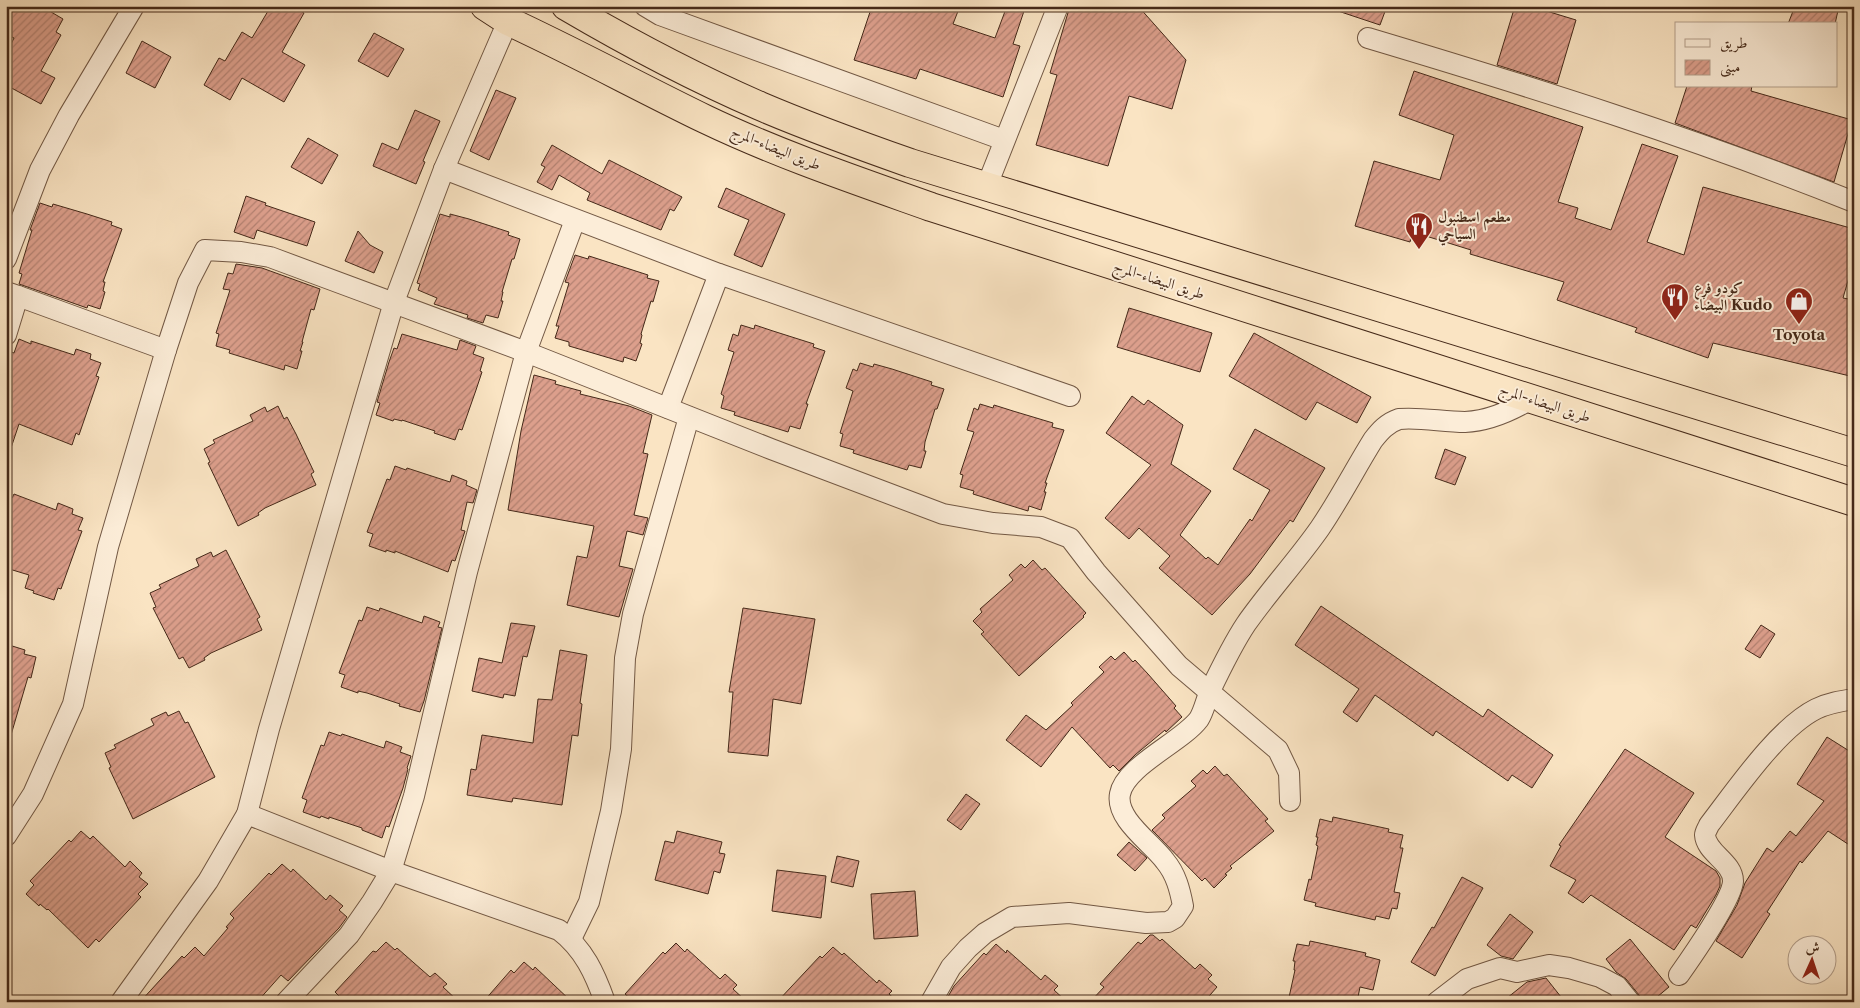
<svg xmlns="http://www.w3.org/2000/svg" width="1860" height="1008" font-family="'Libre Caslon Text',Amiri,serif">
<style>
.building{fill:url(#building-hatch);stroke:#452919}
.lines{fill:none;stroke-linecap:round;stroke-linejoin:round}
.minor-casing{stroke:#725844;stroke-width:22}
.trunk-casing{stroke:#452919;stroke-width:30}
.minor{stroke:#fcedd8;stroke-width:20}
.trunk{stroke:#fae4c3;stroke-width:28}
.labels{text-anchor:middle;stroke-width:4;stroke-linejoin:round;paint-order:stroke}
.street-label{font-size:15px;fill:#452919;stroke:#fcedd8}
.poi-label{font-size:15px;font-weight:bold;fill:#452919;stroke:#fcedd8;text-anchor:start}
</style>
<defs>
<pattern id="building-hatch" width="6" height="6" patternUnits="userSpaceOnUse" patternTransform="scale(1.25)"><rect width="6" height="6" fill="#dc9f8c"/><path d="M-1 1l2-2M0 6l6-6M5 7l2-2" fill="none" stroke="#b48272"/></pattern>
</defs>
<rect width="100%" height="100%" fill="#fae4c3"/>
<filter id="stains"><feTurbulence type="fractalNoise" baseFrequency=".004" numOctaves="4"/><feColorMatrix values="0 0 0 0 .2 0 0 0 0 .09 0 0 0 0 .02 0 0 0 .5 -.17"/></filter>
<radialGradient id="worn" r=".72"><stop offset=".6" stop-color="#630" stop-opacity="0"/><stop offset="1" stop-color="#630" stop-opacity=".3"/></radialGradient>
<g class="building">
<path d="M6 6H41L63 19 56 32 61 35 41 71 55 78 41 104 6 85V54L14 38 6 34Z"/>
<path d="M271 6H293L304 13 282 52 305 65 284 102 242 78 230 100 204 85 219 58 225 61 242 32 252 38Z"/>
<path d="M872 6H960L953 24 995 38 1007 6 1024 11 1013 44 1020 46 1003 97 920 69 916 79 854 60Z"/>
<path d="M1070 6H1138L1186 60 1172 109 1129 96 1108 166 1036 145 1057 75 1050 73Z"/>
<path d="M1335 6H1387L1380 25 1335 10Z"/>
<path d="M1515 6H1530L1576 20 1557 84 1497 65Z"/>
<path d="M1795 6H1839L1835 24H1788Z"/>
<path d="M374 33 404 49 388 77 358 61Z"/>
<path d="M142 41 171 57 155 88 126 73Z"/>
<path d="M1414 71 1583 127 1558 202 1578 208 1575 218 1611 230 1642 144 1678 156 1647 242 1684 255 1703 187 1854 229V260L1843 298 1854 300V377L1713 343 1708 358 1635 332 1637 328 1557 300 1564 282 1470 254 1471 250 1413 232 1410 242 1355 226 1374 161 1440 180 1454 135 1399 115Z"/>
<path d="M1687 86H1752L1751 91 1852 120 1834 182 1675 123Z"/>
<path d="M496 90 516 98 489 160 470 151Z"/>
<path d="M415 110 440 121 423 161 425 162 416 184 373 166 382 143 398 150Z"/>
<path d="M308 138 338 155 322 184 291 167Z"/>
<path d="M552 145 602 174 609 160 682 197 674 211 670 209 661 230 587 200 590 193 559 175 552 190 537 182 545 167 541 165Z"/>
<path d="M726 188 785 214 762 267 734 255 749 220 718 207Z"/>
<path d="M246 196 266 203 265 205 315 222 307 246 257 230 254 239 234 232Z"/>
<path d="M40 203 52 207 53 204 87 214 112 222 111 225 122 229 103 282H105L103 291 105 292 100 309 88 305 87 308 19 284 22 274 19 273 32 230H30Z"/>
<path d="M440 214 450 217V214L469 219 509 232 508 235 520 239 514 259H512L502 292H503L501 301H503L498 318 486 315 483 323 467 318 468 315 434 304 437 298 418 290 420 284 417 283Z"/>
<path d="M358 231 370 245 383 252 374 273 345 261Z"/>
<path d="M575 255 588 259 589 256 617 265 648 275 647 278 659 281 653 302 651 301 641 334 642 335 640 343 642 344 636 361 624 357 623 362 569 346V342L555 338 559 326H556L569 283 565 282Z"/>
<path d="M236 264 262 268 320 289 314 310 311 309 302 342H303L300 351H302L297 369 285 365 284 370 229 353 230 350 216 346 219 334 216 333 230 290 223 289 228 273 233 274Z"/>
<path d="M1129 308 1212 333 1200 372 1117 347Z"/>
<path d="M741 325 754 329 755 325 773 331 814 344 813 347 825 351 806 404H808L800 429 790 426 788 432 734 415 735 412 721 408 724 396 721 394 734 352 728 350 733 334 738 336Z"/>
<path d="M1254 333 1371 397 1357 423 1317 402 1306 420 1229 376Z"/>
<path d="M402 334 457 350 460 340 476 346 473 354 484 358 480 371 482 372 476 390 462 430 459 429 455 440 434 433 435 431 402 420V421L394 419 393 421 376 415 380 403 377 402 389 362 394 348 397 349Z"/>
<path d="M19 339 31 344V341L74 355 76 349 91 354 90 359 101 363 96 376 99 377 79 435 76 433 72 445 19 424 9 454H6V365L11 352 14 353Z"/>
<path d="M860 363 873 367 874 364 892 369 932 382 931 385 944 389 937 409H935L925 442 924 451H926L921 468 909 465 907 470 853 453 854 450 840 446 843 434 840 433 853 391 846 388 853 369 857 371Z"/>
<path d="M534 375 556 381 555 384 581 391 580 394 629 406 652 415 643 453 648 454 634 515 648 518 643 535 627 531 619 566 633 569 619 617 567 605 577 556 587 558 594 526 508 510 521 431Z"/>
<path d="M1132 396 1144 405 1148 400 1183 425 1171 464 1211 491 1180 535 1206 559 1208 557 1218 565 1250 519 1252 521 1270 490 1233 469 1255 429 1325 468 1293 522 1290 520 1250 574 1212 615 1159 568 1170 556 1139 528 1129 539 1105 518 1151 465 1106 433Z"/>
<path d="M980 404 993 408 994 405 1013 411 1053 423 1052 427 1064 430 1045 483H1047L1044 492H1046L1041 510 1029 506 1028 511 973 494 974 491 960 487 963 475 960 474 974 432 967 430 974 408 978 410Z"/>
<path d="M278 406 284 419 287 417 296 434 314 472 311 474 316 485 265 508 258 513 259 515 238 526 208 463 210 462 204 449 215 443 213 440 253 421 250 415 265 407 267 412Z"/>
<path d="M1445 449 1466 457 1455 485 1435 478Z"/>
<path d="M395 466 406 470 407 468 450 482 452 475 467 481 466 485 477 490 473 503 467 502 461 530 465 531 455 561 452 560 448 572 395 551V553L386 550V552L369 546 373 534 367 532 387 479 390 480Z"/>
<path d="M14 494 56 510 58 503 73 509 72 514 83 518 78 530 82 531 75 550 61 589 58 588 54 600 33 593 34 591 25 588 29 575 6 568V496L12 498Z"/>
<path d="M226 550 260 617 257 619 262 630 211 653 204 658 205 660 189 668 183 657 179 659 153 608 156 607 150 593 161 588 159 585 199 566 196 559 211 552 213 557Z"/>
<path d="M1033 560 1042 570 1045 568 1086 613 1083 616 1084 617 1019 676 981 634 984 632 973 621 982 612 980 609 1013 580 1009 575 1021 564 1025 568Z"/>
<path d="M1321 606 1483 717 1488 709 1553 755 1532 788 1512 775 1508 781 1436 731 1433 736 1375 695 1357 722 1343 712 1359 689 1295 645Z"/>
<path d="M367 607 379 611 380 608 422 623 424 616 440 622 438 627 442 628 424 701 420 712 399 706 400 704 367 693 358 691V693L341 687 345 675 339 673 359 620 362 621Z"/>
<path d="M743 608 815 619 801 704 773 699 768 756 728 752 733 692H729Z"/>
<path d="M511 623 535 626 527 657 523 656 515 696 504 694 503 698 472 691 479 658 502 663Z"/>
<path d="M1761 625 1775 634 1760 658 1745 649Z"/>
<path d="M9 645 25 650 24 654 36 657 31 678 28 677 11 735H6V648L8 649Z"/>
<path d="M560 650 587 655 580 703 582 704 578 736 572 735 562 805 513 798 512 802 467 795 471 769 476 770 482 735 533 743 538 699 552 700Z"/>
<path d="M1124 652 1133 662 1135 660 1148 674 1176 706 1174 708 1182 717 1166 732 1165 730 1135 755 1119 771 1113 765 1110 768 1072 727 1041 767 1006 740 1026 715 1046 730 1073 705 1071 703 1104 672 1099 667 1111 656 1115 660Z"/>
<path d="M179 711 185 723 188 722 215 777 133 819 109 768 111 767 105 753 116 748 114 745 154 725 151 719 166 712 168 716Z"/>
<path d="M329 732 341 736 342 734 384 748 386 741 402 747 400 752 411 756 407 768 408 769 403 788 389 827 386 826 382 838 362 830V828L329 817V819L321 816 320 818 303 812 307 800 302 798 321 745 324 746Z"/>
<path d="M1827 737 1854 754V848L1828 831 1802 863 1800 861 1767 912 1770 914 1742 958 1716 941 1737 905 1745 883 1767 848 1773 852 1790 831 1796 836 1824 801 1797 784Z"/>
<path d="M1625 749 1694 793 1665 837 1716 871 1720 878V886L1716 895 1696 928 1691 925 1674 950 1591 895 1583 903 1568 893 1576 880 1550 866 1561 846 1559 845Z"/>
<path d="M1215 766 1224 776 1227 774 1240 788 1268 819 1265 821 1274 831 1230 866 1232 868 1225 874 1227 875 1214 888 1205 878 1202 881 1152 830 1165 818 1162 815 1196 786 1191 781 1203 770 1207 774Z"/>
<path d="M966 794 980 804 961 830 947 820Z"/>
<path d="M1333 817 1389 829 1388 832 1403 835 1400 848H1403L1394 892 1400 893 1397 909 1392 908 1389 919 1376 916 1375 920 1315 906 1316 903 1304 900 1309 879 1311 880 1318 846 1316 845 1318 837H1316L1320 819 1332 822Z"/>
<path d="M81 831 90 839 93 836 125 867 130 861 142 873 139 877 148 884 138 894 141 897 99 942 96 939 88 948 48 909 47 910 40 904 39 906 26 894 34 885 30 881 69 840 71 842Z"/>
<path d="M677 831 722 842 719 853 725 854 720 873 714 871 708 894 655 880 665 841 674 843Z"/>
<path d="M1129 842 1147 858 1135 871 1117 855Z"/>
<path d="M837 856 859 861 853 887 831 882Z"/>
<path d="M282 864 291 872 293 869 326 900 330 895 343 906 339 910 347 917 339 928 288 981 281 975 257 1002H140L182 956 184 958 195 947 204 956 228 928 226 927 234 918 230 914 269 873 271 875Z"/>
<path d="M777 870 826 876 821 918 772 911Z"/>
<path d="M1462 877 1483 888 1435 976 1411 962 1432 927 1434 928Z"/>
<path d="M915 891 918 936 874 939 871 894Z"/>
<path d="M1510 914 1533 932 1513 959 1501 956 1487 945Z"/>
<path d="M1150 935H1153L1160 941 1162 939 1195 969 1200 964 1212 975 1208 979 1217 987 1204 1002H1090L1104 987 1100 984 1138 942 1141 944Z"/>
<path d="M1630 939 1669 987 1651 1002H1642L1639 995 1626 979 1616 972 1606 959Z"/>
<path d="M1310 941 1366 953 1365 956 1380 960 1373 990 1360 987 1357 1002H1288L1295 970H1294L1295 961H1293L1297 944 1309 946Z"/>
<path d="M386 942 395 950 397 948 430 977 435 973 447 984 443 987 459 1002H345L335 992 373 951 376 952Z"/>
<path d="M676 943 685 952 687 949 720 979 725 974 737 985 733 989 747 1002H634L625 994 663 952 665 954Z"/>
<path d="M996 944 1006 953 1007 950 1041 980 1045 975 1058 986 1054 990 1067 1002H945L954 986 984 953 986 955Z"/>
<path d="M833 947 842 955 844 953 877 983 879 980 892 991 889 994 898 1002H777L820 956 822 958Z"/>
<path d="M524 962 533 970 535 967 572 1002H483L511 970 514 973Z"/>
<path d="M1546 978 1565 1002H1502L1527 982Z"/>
</g>
<g class="lines">
<g class="minor-casing">
<g id="minor">
<path d="M645 6 660 15 1004 140"/>
<path d="M1368 38C1532 87 1695 138 1854 202"/>
<path d="M444 169 719 274 1070 396"/>
<path d="M986 188 1058 6"/>
<path d="M6 259 40 170 69 115 134 6"/>
<path d="M6 292 18 296 6 335"/>
<path d="M18 296 166 350"/>
<path d="M668 408 719 274"/>
<path d="M247 814 391 871 559 930C584 949 595 974 605 1002"/>
<path d="M6 836 33 794 73 704 108 547 166 350 188 283 205 250 241 252 270 257 526 352 771 449 943 514 993 523 1041 527 1070 538 1096 572 1179 666 1278 750 1289 773 1290 801"/>
<path d="M571 939 589 902 611 811 621 749 625 658 633 614 689 417"/>
<path d="M1679 975C1691 958 1733 898 1733 881 1733 862 1706 853 1705 835 1705 832 1708 828 1709 825 1736 790 1778 728 1816 709 1828 703 1841 701 1854 699"/>
<path d="M121 1002 208 881 247 814 269 729 394 302 444 169 508 21"/>
<path d="M286 1002 349 935 372 902 391 871 414 796 467 572 526 352 575 220"/>
<path d="M931 1002 951 967 968 948 985 933 1012 917 1069 913 1146 923 1168 922 1175 918 1183 906C1180 890 1176 874 1165 861 1152 843 1115 819 1120 794 1125 766 1182 742 1199 719 1204 711 1206 700 1210 691 1221 668 1232 645 1246 624 1269 591 1297 561 1320 528 1339 500 1355 469 1373 440 1380 431 1387 423 1399 419 1421 417 1443 422 1465 422 1489 421 1511 411 1531 399"/>
<path d="M1437 1002 1467 979 1500 968 1517 972 1549 965 1569 968 1600 977 1617 986 1630 1002"/>
</g>
</g>
<g class="trunk-casing">
<g id="trunk">
<path d="M485 6 508 21C575 52 639 87 705 119 778 154 855 180 931 207L1854 502"/>
<path d="M566 6C629 43 693 77 760 106 809 127 859 145 910 163L1854 453"/>
</g>
</g>
<use href="#minor" class="minor"/>
<use href="#trunk" class="trunk"/>
</g>
<defs>
<g id="restaurant-pin" transform="scale(1.4375)"><path d="M0 17L-7.5 6A9.5 9.5 0 1 1 7.5 6Z" fill="#8f2418" stroke="#fcedd8"/><path d="M-5-6h1v4h1v-4h1v4h1v-4h1v5L-1.5 .5V6h-2V.5L-5-1ZM5-6V6H3V1.5H1.5Q1.5-4 5-6Z" fill="#fff"/></g>
<g id="shop-pin" transform="scale(1.4375)"><path d="M0 17L-7.5 6A9.5 9.5 0 1 1 7.5 6Z" fill="#8f2418" stroke="#fcedd8"/><path d="M-5-2.5h2.3a2.7 3.5 0 0 1 5.4 0H5L5.5 6h-11ZM-1.5-2.5h3a1.5 2.3 0 0 0-3 0Z" fill="#fff"/></g>
</defs>
<g fill-rule="evenodd">
<use href="#restaurant-pin" x="1419" y="226"/>
<use href="#restaurant-pin" x="1675" y="297"/>
<use href="#shop-pin" x="1799" y="301"/>
</g>
<g class="labels">
<g class="street-label">
<text transform="translate(776 148) rotate(22)" y="5">طريق البيضاء-المرج</text>
<text transform="translate(1159 280) rotate(18)" y="5">طريق البيضاء-المرج</text>
<text transform="translate(1545 403) rotate(18)" y="5">طريق البيضاء-المرج</text>
</g>
<g class="poi-label">
<text x="1438" y="222">مطعم اسطنبول<tspan x="1438" dy="17">السياحي</tspan></text>
<text x="1694" y="293">كودو فرع<tspan x="1694" dy="17">البيضاء Kudo</tspan></text>
<text x="1799" y="340" text-anchor="middle">Toyota</text>
</g>
</g>
<rect width="1860" height="1008" fill="none" stroke="#fae4c3" stroke-width="25"/>
<rect x="8" y="8" width="1845" height="993" fill="none" stroke="#452919" stroke-width="2.5"/>
<rect x="12" y="12" width="1835" height="983" fill="none" stroke="#452919"/>
<rect x="1675" y="22" width="162" height="65" fill="#fcedd8" stroke="#b39f8c"/>
<rect x="1685" y="39" width="25" height="8" fill="#fcedd8" stroke="#b39f8c"/>
<text x="1720" y="48" font-size="15" fill="#452919">طريق</text>
<rect x="1685" y="60" width="25" height="15" fill="url(#building-hatch)" stroke="#b39f8c"/>
<text x="1720" y="72" font-size="15" fill="#452919">مبنى</text>
<g transform="translate(1812 960) rotate(3)"><circle r="24" fill="#fcedd8" stroke="#b39f8c"/>
<path d="M0-4L9 19L0 12L-9 19Z" fill="#8f2418"/>
<text y="-8" font-size="14" font-weight="bold" text-anchor="middle" fill="#452919">ش</text>
</g>
<rect width="100%" height="100%" filter="url(#stains)"/>
<rect width="100%" height="100%" fill="url(#worn)"/>
</svg>
